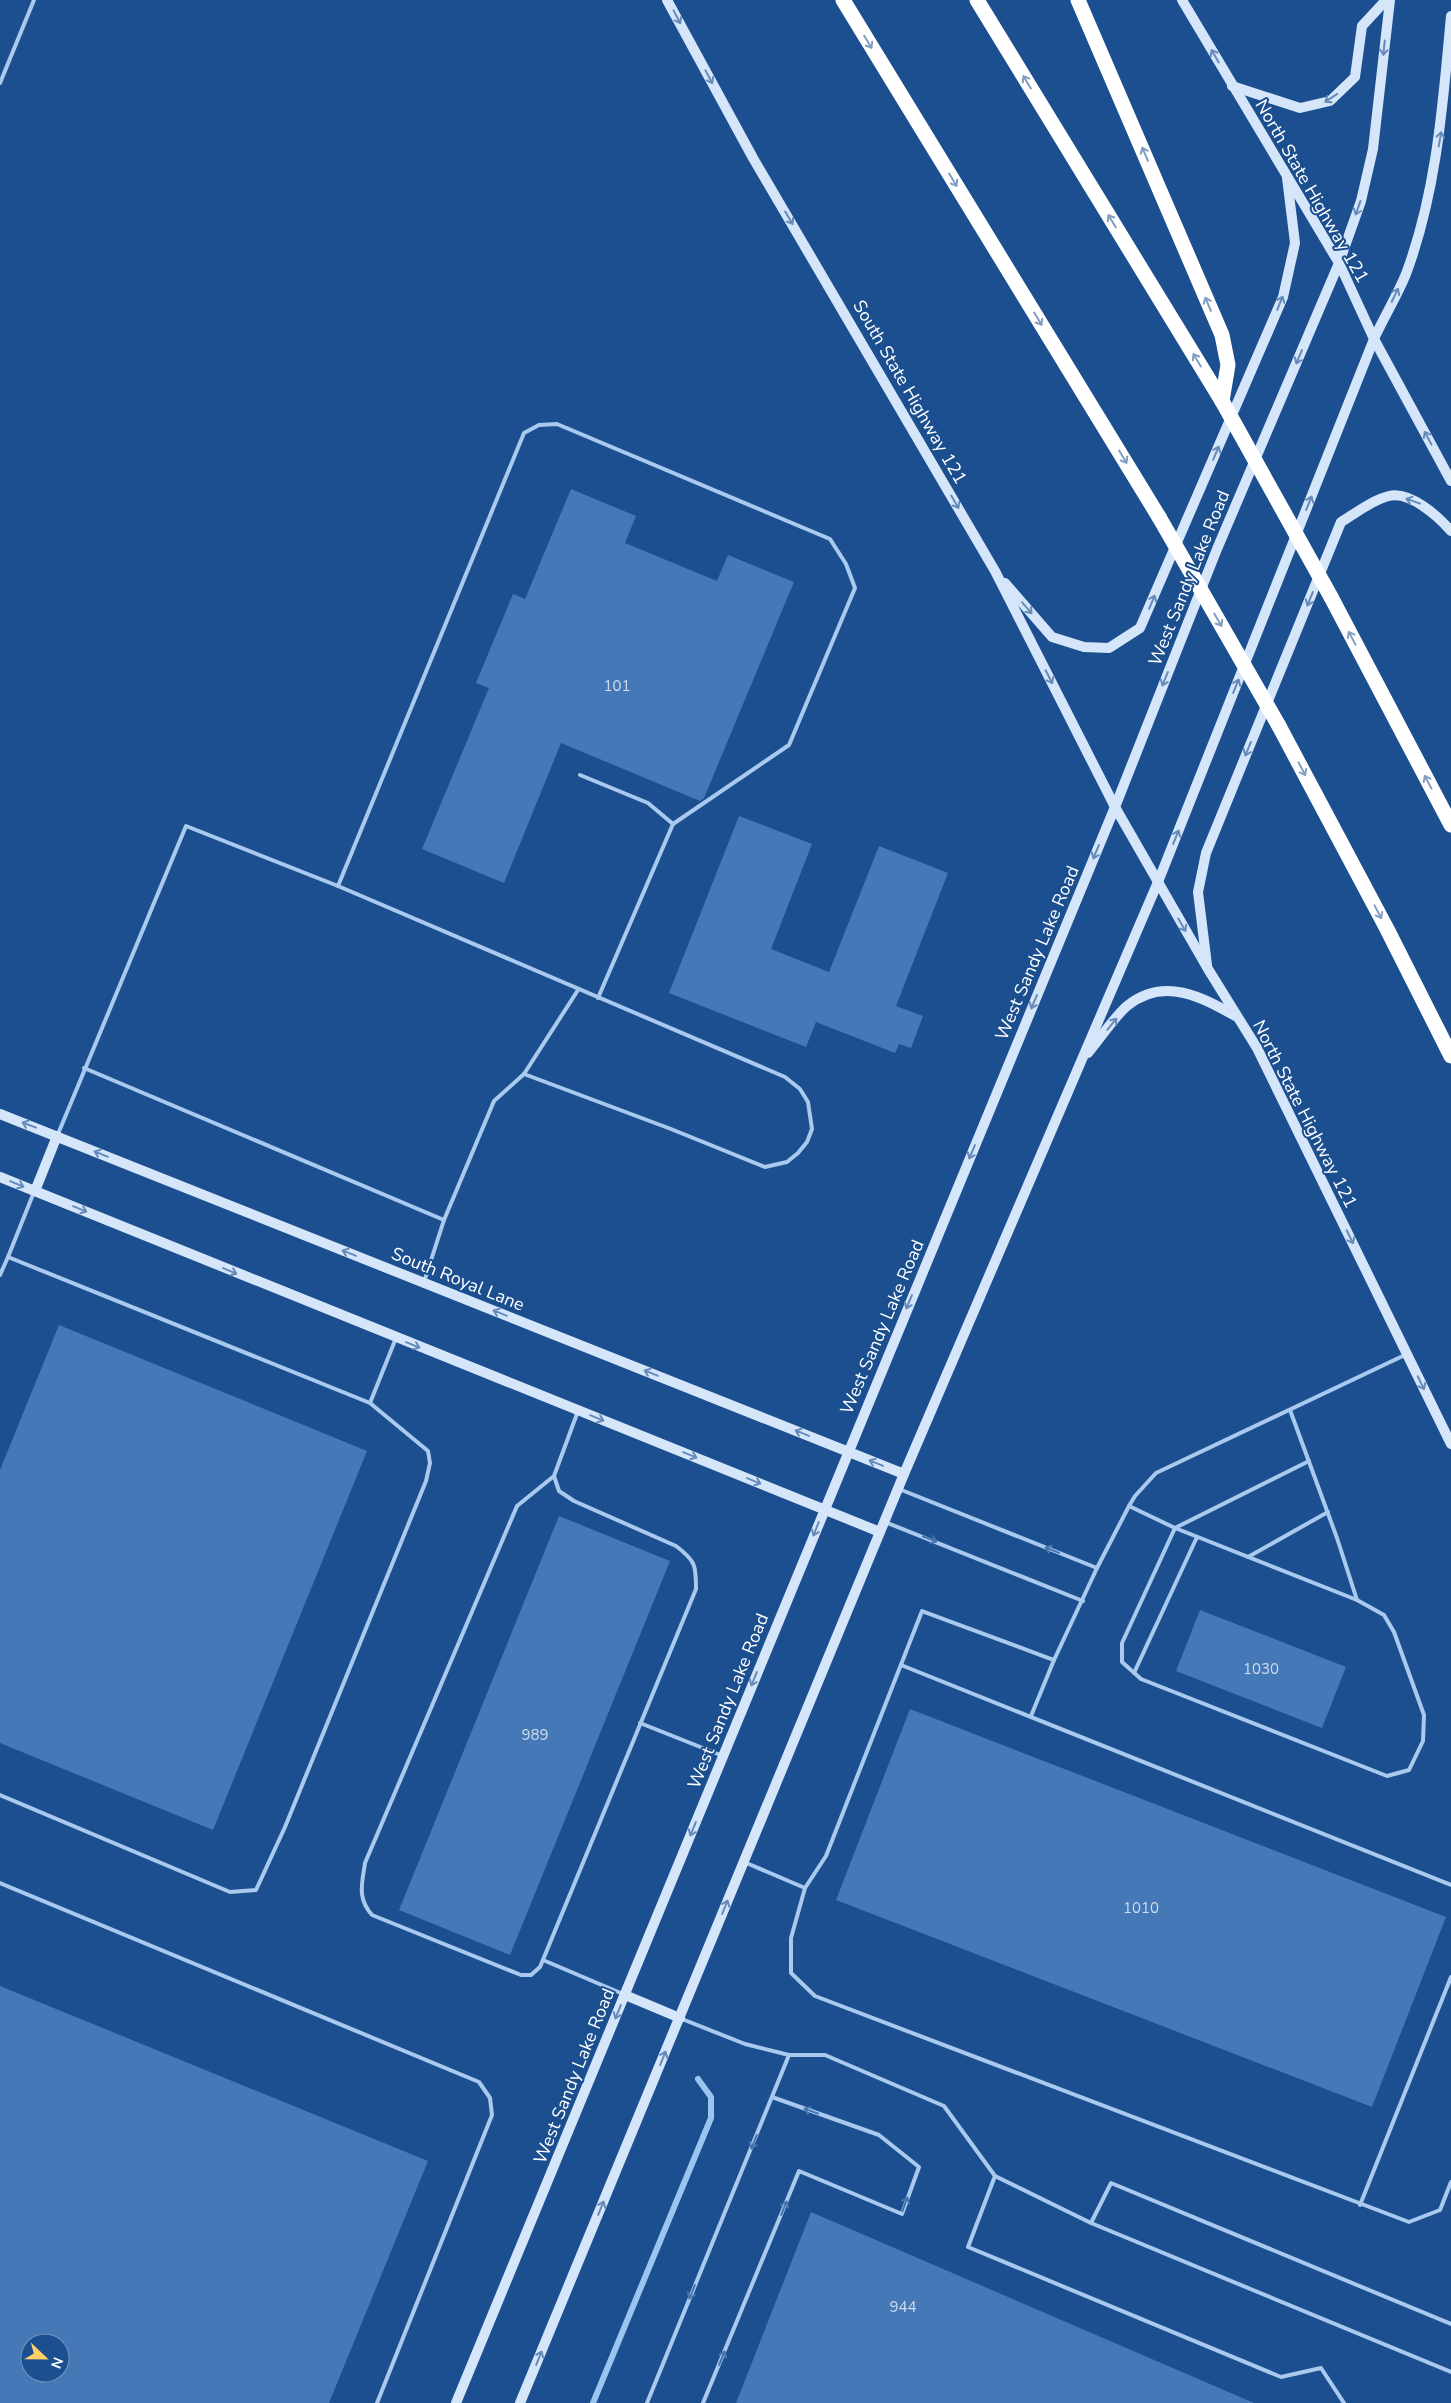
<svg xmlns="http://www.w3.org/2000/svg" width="1451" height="2403" font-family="'Nunito Sans',sans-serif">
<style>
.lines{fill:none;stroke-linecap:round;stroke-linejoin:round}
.stream{stroke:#9cc4f0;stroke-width:6}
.building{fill:#4478b7;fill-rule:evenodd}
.service{stroke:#a9c9ee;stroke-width:4}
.secondary{stroke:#d6e6fa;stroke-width:10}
.motorway{stroke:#fff;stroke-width:15}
.motorway-bridge{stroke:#fff;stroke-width:15}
.oneway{stroke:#668bba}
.oneway2{stroke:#829ec1}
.oneway3{stroke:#4674ac}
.labels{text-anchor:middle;stroke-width:4;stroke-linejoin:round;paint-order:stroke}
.number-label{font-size:15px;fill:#d0dded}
.street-label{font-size:18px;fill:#fff;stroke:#1b4f8f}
</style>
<rect width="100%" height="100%" fill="#1b4f8f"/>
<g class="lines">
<path class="stream" d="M593 2403 711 2118V2097L698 2079"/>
</g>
<g class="building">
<path d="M571 489 636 516 625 543 717 581 728 555 794 582 704 798 700 801 561 743 504 883 422 849 489 688 476 683 513 594 525 599Z"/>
<path d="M739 816 812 844 771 949 829 972 879 846 948 873 896 1006 923 1016 911 1048 899 1044 895 1053 816 1022 806 1047 669 993Z"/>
<path d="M59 1325 367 1451 213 1830 0 1743V1470Z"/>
<path d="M559 1516 670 1561 510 1955 399 1910Z"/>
<path d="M1200 1610 1346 1667 1322 1728 1176 1671Z"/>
<path d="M910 1709 1446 1917 1372 2107 836 1900Z"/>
<path d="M0 1986 428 2161 329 2403H0ZM30 2343H60V2373H30Z"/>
<path d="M811 2212 1254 2403H736Z"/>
</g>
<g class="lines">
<g class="service">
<path d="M0 83 34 0"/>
<path d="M580 775 648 803 673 824"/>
<path d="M338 886 524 433 539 425 557 424 830 539 846 564 855 588 789 745 673 824 598 998"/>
<path d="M84 1068 444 1220"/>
<path d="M58 1134 186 826 338 886 785 1077 800 1089 808 1102 812 1129 807 1142 798 1153 787 1162 765 1167 671 1129 524 1074"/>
<path d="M34 1192 8 1257 370 1403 396 1338"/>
<path d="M0 1275 8 1257"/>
<path d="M424 1282 444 1220 494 1101 524 1074 578 990"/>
<path d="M554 1476 517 1506 365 1863C362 1884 357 1898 372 1915L521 1975H531L540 1967 696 1589C696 1566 696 1561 676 1546L574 1501 559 1491 554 1476 578 1411"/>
<path d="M899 1489 1097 1568"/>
<path d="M1129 1506 1175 1528 1122 1643V1662L1141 1679 1387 1776 1409 1770 1423 1741 1424 1715 1394 1632 1384 1615 1357 1600 1337 1538 1290 1410"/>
<path d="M885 1522 1083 1601"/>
<path d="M1175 1528 1357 1600"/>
<path d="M1175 1528 1309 1461"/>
<path d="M1248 1557 1328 1512"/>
<path d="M901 1665 1451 1885"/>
<path d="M1134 1673 1197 1537"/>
<path d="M1031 1716 1054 1660"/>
<path d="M640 1723 723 1756"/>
<path d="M0 1795 230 1892 256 1890 285 1827 426 1481 430 1463 428 1451 370 1403"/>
<path d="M744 1862 805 1888 791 1938V1973L815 1996 1409 2222 1440 2210 1451 2182"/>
<path d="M0 1883 479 2082 490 2098 492 2115 377 2403"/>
<path d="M805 1888 826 1856 922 1611 1054 1660 1097 1568 1129 1506 1135 1496 1156 1473 1407 1354"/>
<path d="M543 1960 623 1994"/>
<path d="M682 2019 745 2044 789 2055H825L944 2106 995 2176 1091 2223 1451 2372"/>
<path d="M995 2176 968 2247 1281 2377 1321 2368 1344 2403"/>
<path d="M1360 2205 1451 1977"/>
<path d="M1091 2223 1111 2183 1451 2324"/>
<path d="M647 2403 789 2055"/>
<path d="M703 2403 799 2171 902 2214 919 2167 879 2135 772 2097"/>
</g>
<g class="secondary">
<path d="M667 0 753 158 995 571 1115 807 1208 969 1257 1048 1451 1444"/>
<path d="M1182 0 1339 263 1374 339 1451 481"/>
<path d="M1232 86 1300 108 1330 101 1355 77 1362 26 1386 0"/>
<path d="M1005 583 1052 637 1084 647 1109 648 1140 628 1283 297 1295 243 1287 178"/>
<path d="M1207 965 1198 892 1206 853 1341 522C1356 513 1372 500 1389 496 1410 491 1438 516 1451 531"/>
<path d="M1088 1053C1100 1039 1114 1017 1127 1006 1164 976 1202 997 1237 1017"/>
<path d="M0 1114 904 1474"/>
<path d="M0 1177 880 1532"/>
<path d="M35 1191 57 1136"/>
<path d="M625 1995 680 2018"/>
<path d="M456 2403 1115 807 1217 549 1339 263 1361 201 1373 149 1390 0"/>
<path d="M520 2403 904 1474 1158 882 1374 339C1384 317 1397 296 1406 274 1437 191 1443 102 1451 16"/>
</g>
<g class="motorway">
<path d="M843 0 1159 517"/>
<path d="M977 0 1222 401"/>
<path d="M1078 0 1222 335 1228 365 1222 401"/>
<path d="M1331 597 1451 825"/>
<path d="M1279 726 1387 929 1451 1056"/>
</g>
<g class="motorway-bridge">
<path d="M1222 401 1331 597"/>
<path d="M1159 517 1279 726"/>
</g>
</g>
<defs><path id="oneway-shaft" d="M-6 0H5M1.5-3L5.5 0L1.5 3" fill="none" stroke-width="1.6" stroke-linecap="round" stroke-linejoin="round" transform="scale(1.25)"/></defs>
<g class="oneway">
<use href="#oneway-shaft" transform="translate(677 17) rotate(62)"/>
<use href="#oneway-shaft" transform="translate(1384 48) rotate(96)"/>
<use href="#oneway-shaft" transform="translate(1215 56) rotate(-120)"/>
<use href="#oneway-shaft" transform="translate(709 77) rotate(62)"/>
<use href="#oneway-shaft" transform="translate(1331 98) rotate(147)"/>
<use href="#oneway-shaft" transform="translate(1440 139) rotate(-80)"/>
<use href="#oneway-shaft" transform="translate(1358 208) rotate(109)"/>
<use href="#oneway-shaft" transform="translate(789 218) rotate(59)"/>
<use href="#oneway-shaft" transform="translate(1395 295) rotate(-64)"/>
<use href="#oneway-shaft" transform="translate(1280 303) rotate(-68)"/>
<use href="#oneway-shaft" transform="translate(1299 357) rotate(113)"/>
<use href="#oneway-shaft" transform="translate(1428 438) rotate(-118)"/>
<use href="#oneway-shaft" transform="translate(1216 453) rotate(-67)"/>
<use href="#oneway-shaft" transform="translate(1413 501) rotate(-160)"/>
<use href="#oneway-shaft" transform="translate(955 502) rotate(60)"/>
<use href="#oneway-shaft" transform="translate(1309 503) rotate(-68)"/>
<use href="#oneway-shaft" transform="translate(1310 599) rotate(112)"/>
<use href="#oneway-shaft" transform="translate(1152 602) rotate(-67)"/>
<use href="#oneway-shaft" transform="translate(1027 608) rotate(49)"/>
<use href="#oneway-shaft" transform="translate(1049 677) rotate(63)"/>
<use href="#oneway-shaft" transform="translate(1165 679) rotate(112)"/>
<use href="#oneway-shaft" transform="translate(1236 686) rotate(-68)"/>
<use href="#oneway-shaft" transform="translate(1248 749) rotate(112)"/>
<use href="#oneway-shaft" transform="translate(1176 837) rotate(-68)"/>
<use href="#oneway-shaft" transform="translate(1096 852) rotate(113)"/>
<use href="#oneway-shaft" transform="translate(1182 925) rotate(60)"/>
<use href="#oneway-shaft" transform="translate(1034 1002) rotate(113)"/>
<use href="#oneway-shaft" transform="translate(1112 1024) rotate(-51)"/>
<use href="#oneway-shaft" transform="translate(29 1125) rotate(-159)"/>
<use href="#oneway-shaft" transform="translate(972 1152) rotate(113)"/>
<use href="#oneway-shaft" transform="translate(101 1154) rotate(-158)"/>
<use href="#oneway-shaft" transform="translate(17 1184) rotate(23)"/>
<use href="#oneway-shaft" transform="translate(80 1209) rotate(22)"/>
<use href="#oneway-shaft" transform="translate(1350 1237) rotate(64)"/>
<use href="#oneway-shaft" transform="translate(349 1253) rotate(-158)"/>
<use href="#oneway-shaft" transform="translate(230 1271) rotate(23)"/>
<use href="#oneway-shaft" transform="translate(909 1302) rotate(113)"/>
<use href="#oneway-shaft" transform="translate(500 1313) rotate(-158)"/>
<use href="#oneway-shaft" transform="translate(413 1345) rotate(22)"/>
<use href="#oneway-shaft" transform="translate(651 1373) rotate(-158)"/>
<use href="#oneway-shaft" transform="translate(1421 1383) rotate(64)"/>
<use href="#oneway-shaft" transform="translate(597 1418) rotate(22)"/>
<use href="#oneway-shaft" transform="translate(802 1433) rotate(-158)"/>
<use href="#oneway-shaft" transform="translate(690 1455) rotate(22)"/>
<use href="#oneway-shaft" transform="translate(876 1463) rotate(-158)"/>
<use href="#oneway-shaft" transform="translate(754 1481) rotate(22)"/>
<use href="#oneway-shaft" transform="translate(816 1529) rotate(112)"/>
<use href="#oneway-shaft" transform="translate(754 1679) rotate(112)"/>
<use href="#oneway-shaft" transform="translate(693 1829) rotate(112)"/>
<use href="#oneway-shaft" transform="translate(725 1907) rotate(-68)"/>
<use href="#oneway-shaft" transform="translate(618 2012) rotate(112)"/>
<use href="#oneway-shaft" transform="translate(663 2058) rotate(-68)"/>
<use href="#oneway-shaft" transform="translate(601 2208) rotate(-68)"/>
<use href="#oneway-shaft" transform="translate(539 2358) rotate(-68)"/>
</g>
<g class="oneway2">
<use href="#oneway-shaft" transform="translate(868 42) rotate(59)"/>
<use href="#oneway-shaft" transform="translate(1027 82) rotate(-121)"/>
<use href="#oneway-shaft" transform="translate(1145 154) rotate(-113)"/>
<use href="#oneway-shaft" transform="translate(953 180) rotate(59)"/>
<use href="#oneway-shaft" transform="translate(1112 221) rotate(-121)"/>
<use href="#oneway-shaft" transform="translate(1208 304) rotate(-113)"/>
<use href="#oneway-shaft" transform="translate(1038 319) rotate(59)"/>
<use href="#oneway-shaft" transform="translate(1197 360) rotate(-121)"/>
<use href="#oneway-shaft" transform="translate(1123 457) rotate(59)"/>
<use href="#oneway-shaft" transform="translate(1218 620) rotate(60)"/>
<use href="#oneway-shaft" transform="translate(1352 638) rotate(-118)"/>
<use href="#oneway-shaft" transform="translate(1302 769) rotate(62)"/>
<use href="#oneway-shaft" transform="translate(1428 782) rotate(-118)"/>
<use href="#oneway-shaft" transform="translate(1378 912) rotate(62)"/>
</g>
<g class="oneway3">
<use href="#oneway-shaft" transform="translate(930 1539) rotate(21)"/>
<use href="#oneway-shaft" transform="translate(1052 1550) rotate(-158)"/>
<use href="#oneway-shaft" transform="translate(811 2111) rotate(-160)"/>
<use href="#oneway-shaft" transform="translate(754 2142) rotate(112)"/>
<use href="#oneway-shaft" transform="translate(905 2204) rotate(-70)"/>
<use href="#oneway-shaft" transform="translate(784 2208) rotate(-68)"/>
<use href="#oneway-shaft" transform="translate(692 2292) rotate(112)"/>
<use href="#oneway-shaft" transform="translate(722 2358) rotate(-68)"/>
</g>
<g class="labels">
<g class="number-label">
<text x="617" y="691">101</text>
<text x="1261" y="1674">1030</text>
<text x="535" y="1740">989</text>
<text x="1141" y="1913">1010</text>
<text x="903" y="2312">944</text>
</g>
<g class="street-label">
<text transform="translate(1312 191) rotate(60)" y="6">North State Highway 121</text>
<text transform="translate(910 392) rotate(60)" y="6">South State Highway 121</text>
<text transform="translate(1189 578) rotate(-68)" y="6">West Sandy Lake Road</text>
<text transform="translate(1037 953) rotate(-67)" y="6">West Sandy Lake Road</text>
<text transform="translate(1305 1114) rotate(63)" y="6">North State Highway 121</text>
<text transform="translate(458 1279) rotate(22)" y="6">South Royal Lane</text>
<text transform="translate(882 1327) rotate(-67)" y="6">West Sandy Lake Road</text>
<text transform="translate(728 1701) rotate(-68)" y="6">West Sandy Lake Road</text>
<text transform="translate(574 2076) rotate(-68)" y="6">West Sandy Lake Road</text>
</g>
</g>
<g transform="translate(45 2358) rotate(112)"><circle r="24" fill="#1b4f8f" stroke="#7695bc"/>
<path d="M0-4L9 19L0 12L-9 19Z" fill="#ffd166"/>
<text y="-8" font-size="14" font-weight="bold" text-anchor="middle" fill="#ffffff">N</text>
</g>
</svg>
